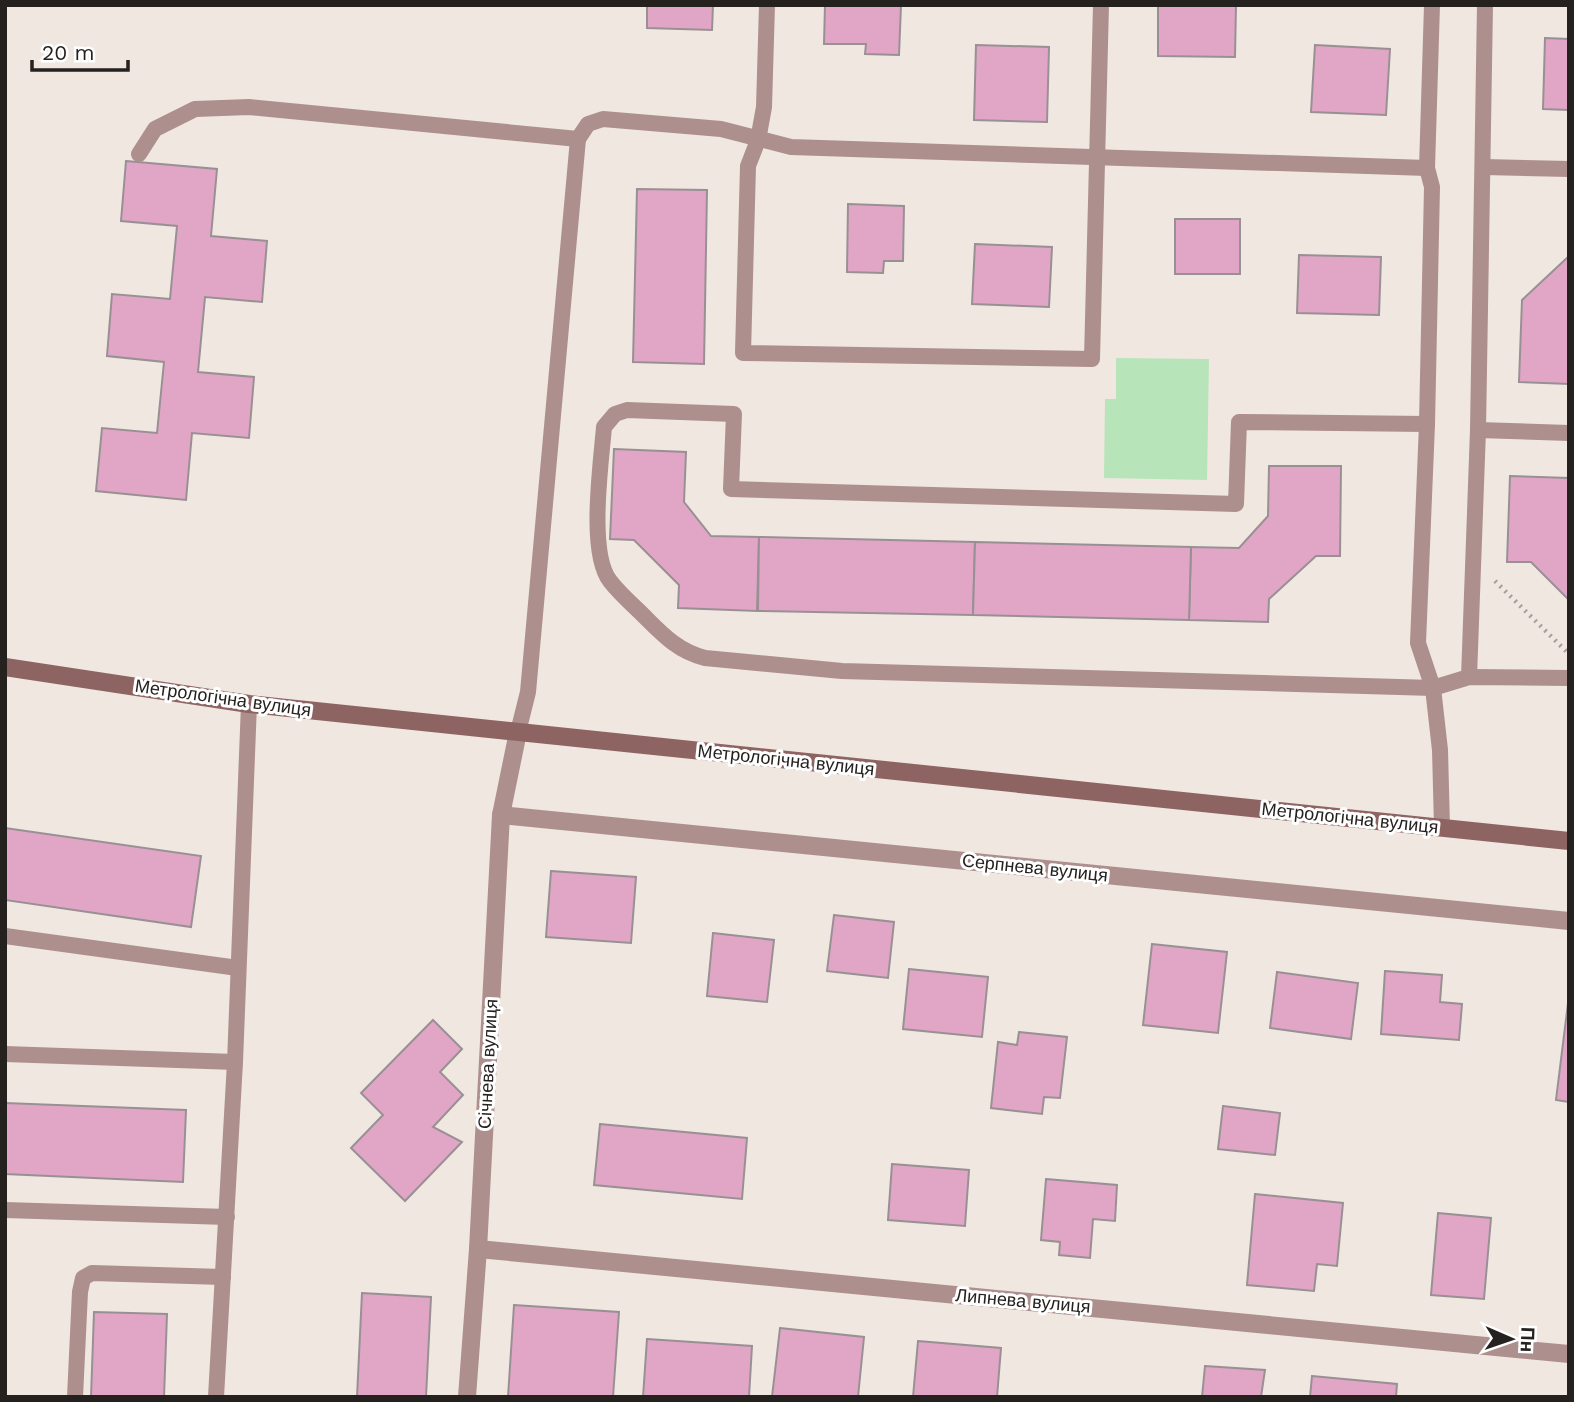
<svg xmlns="http://www.w3.org/2000/svg" width="1574" height="1402" font-family="'Work Sans',sans-serif">
<style>
.green{fill:#b7e5b9}
.building{fill:#e1a6c6;stroke:#999094;stroke-width:2}
.lines{fill:none;stroke-linecap:round;stroke-linejoin:round}
.path{stroke:#a59e9a;stroke-width:4.5;stroke-dasharray:2 5;stroke-linecap:butt}
.lane{stroke:#ad8f8e;stroke-width:16}
.street{stroke:#ad8f8e;stroke-width:18}
.secondary{stroke:#8e6463;stroke-width:18}
.labels{text-anchor:middle;stroke-width:6;stroke-linejoin:round;paint-order:stroke}
.street-label{font-size:18px;fill:#24211f;stroke:#fff}
</style>
<rect width="100%" height="100%" fill="#f0e7e1"/>
<path class="green" d="M1116 358 1209 359 1207 480 1104 478 1105 399H1116Z"/>
<g class="building">
<path d="M647 5H713L712 30 647 28Z"/>
<path d="M825 5H901L899 55 865 54 866 44H824Z"/>
<path d="M1158 5H1236L1235 57 1158 56Z"/>
<path d="M1545 38 1569 39V110L1543 109Z"/>
<path d="M976 45 1049 47 1047 122 974 120Z"/>
<path d="M1315 45 1390 49 1386 115 1311 112Z"/>
<path d="M126 161 217 169 211 236 267 241 262 302 205 297 198 372 254 377 249 438 192 433 186 500 96 491 102 428 157 433 164 362 107 356 112 294 170 299 177 226 121 221Z"/>
<path d="M637 189 707 190 704 364 633 362Z"/>
<path d="M848 204 904 206 903 261H884L883 273 847 272Z"/>
<rect x="1175" y="219" width="65" height="55"/>
<path d="M975 244 1052 247 1049 307 972 304Z"/>
<path d="M1299 255 1381 257 1379 315 1297 313Z"/>
<path d="M1569 256V384L1519 382 1522 300Z"/>
<path d="M614 449 686 452 684 502 711 536 759 537 757 611 678 608 679 585 634 540 610 539Z"/>
<path d="M1269 466H1341L1340 556H1316L1269 599 1268 622 1189 620 1191 547 1239 548 1268 516Z"/>
<path d="M1510 476 1569 478V600L1531 562H1507Z"/>
<path d="M759 537 975 542 973 615 758 611Z"/>
<path d="M975 542 1191 547 1189 620 973 615Z"/>
<path d="M5 828 201 856 191 927 5 900Z"/>
<path d="M551 871 636 877 631 943 546 937Z"/>
<path d="M834 915 894 922 888 978 827 971Z"/>
<path d="M713 933 774 940 767 1002 707 996Z"/>
<path d="M1152 944 1227 952 1218 1033 1143 1025Z"/>
<path d="M909 969 988 977 982 1037 903 1029Z"/>
<path d="M1385 971 1442 975 1440 1002 1462 1004 1459 1040 1381 1034Z"/>
<path d="M1277 972 1358 983 1351 1039 1270 1028Z"/>
<path d="M1569 995V1102L1556 1100Z"/>
<path d="M433 1020 462 1049 440 1072 463 1095 433 1127 462 1142 405 1201 351 1148 383 1115 361 1093Z"/>
<path d="M1019 1032 1067 1037 1060 1098 1044 1097 1042 1114 991 1108 998 1042 1017 1045Z"/>
<path d="M5 1103 186 1110 183 1182 5 1174Z"/>
<path d="M1223 1106 1280 1113 1275 1155 1218 1149Z"/>
<path d="M600 1124 747 1138 742 1199 594 1185Z"/>
<path d="M892 1164 969 1170 965 1226 888 1220Z"/>
<path d="M1046 1179 1117 1185 1115 1221 1093 1219 1090 1258 1059 1255 1060 1242 1041 1240Z"/>
<path d="M1255 1194 1343 1203 1337 1266 1317 1264 1314 1291 1247 1285Z"/>
<path d="M1438 1213 1491 1218 1484 1299 1431 1295Z"/>
<path d="M362 1293 431 1297 426 1397H357Z"/>
<path d="M514 1305 619 1312 613 1397H508Z"/>
<path d="M94 1312 167 1314 164 1397H91Z"/>
<path d="M780 1328 864 1337 858 1397H772Z"/>
<path d="M647 1339 752 1346 749 1397H643Z"/>
<path d="M918 1341 1001 1348 997 1397H913Z"/>
<path d="M1205 1366 1265 1370 1261 1397H1202Z"/>
<path d="M1312 1376 1397 1384 1396 1397H1310Z"/>
</g>
<g class="lines">
<path class="path" d="M1495 581 1569 654"/>
<g class="lane">
<path d="M767 5 764 107 758 140 748 166 743 353 1092 359 1101 5"/>
<path d="M1432 5 1427 168 1432 187 1427 424 1418 643 1433 688 1440 750 1442 827"/>
<path d="M578 139 588 124 603 119 721 129 791 147 1427 168"/>
<path d="M139 154 155 129 195 109 249 107 578 139 528 692 518 732"/>
<path d="M1484 167 1569 169"/>
<path d="M1427 424 1239 422 1236 504 731 489 734 414 627 410 615 414 604 427C601 464 588 553 610 581 620 594 633 605 644 616 663 635 678 651 705 658L842 671 1433 688 1469 677 1569 678"/>
<path d="M1478 430 1569 433"/>
<path d="M1469 677 1478 430 1485 5"/>
<path d="M5 936 238 968"/>
<path d="M5 1054 235 1062"/>
<path d="M5 1210 227 1217"/>
<path d="M75 1397 80 1292 83 1278 92 1273 223 1277"/>
<path d="M216 1397 235 1062 249 704"/>
</g>
<g class="street">
<path d="M501 815 1569 921"/>
<path d="M478 1249 1569 1354"/>
<path d="M467 1397 478 1249 501 815 518 732"/>
</g>
<path class="secondary" d="M5 667 249 704 1569 841"/>
</g>
<g class="labels">
<g class="street-label">
<text transform="translate(223 698) rotate(8)" y="6">Метрологічна вулиця</text>
<text transform="translate(786 760) rotate(6)" y="6">Метрологічна вулиця</text>
<text transform="translate(1350 818) rotate(6)" y="6">Метрологічна вулиця</text>
<text transform="translate(1035 868) rotate(6)" y="6">Серпнева вулиця</text>
<text transform="translate(488 1064) rotate(-87)" y="6">Січнева вулиця</text>
<text transform="translate(1023 1301) rotate(5)" y="6">Липнева вулиця</text>
</g>
</g>
<rect width="1574" height="1402" fill="none" stroke="#24211f" stroke-width="14"/>
<g transform="translate(1511 1339) rotate(92)" stroke="#ffffff" stroke-width="5" paint-order="stroke">
<path d="M0-5L12 26L0 18L-12 26Z" fill="#24211f"/>
<text y="-10" font-size="19" font-weight="bold" text-anchor="middle" fill="#24211f">Пн</text>
</g>
<path d="M32 60v10h96v-10" fill="none" stroke="#24211f" stroke-width="3.5"/>
<text x="42" y="60" font-size="21" fill="#24211f" stroke="#ffffff" stroke-width="5" paint-order="stroke">20 m</text>
</svg>
